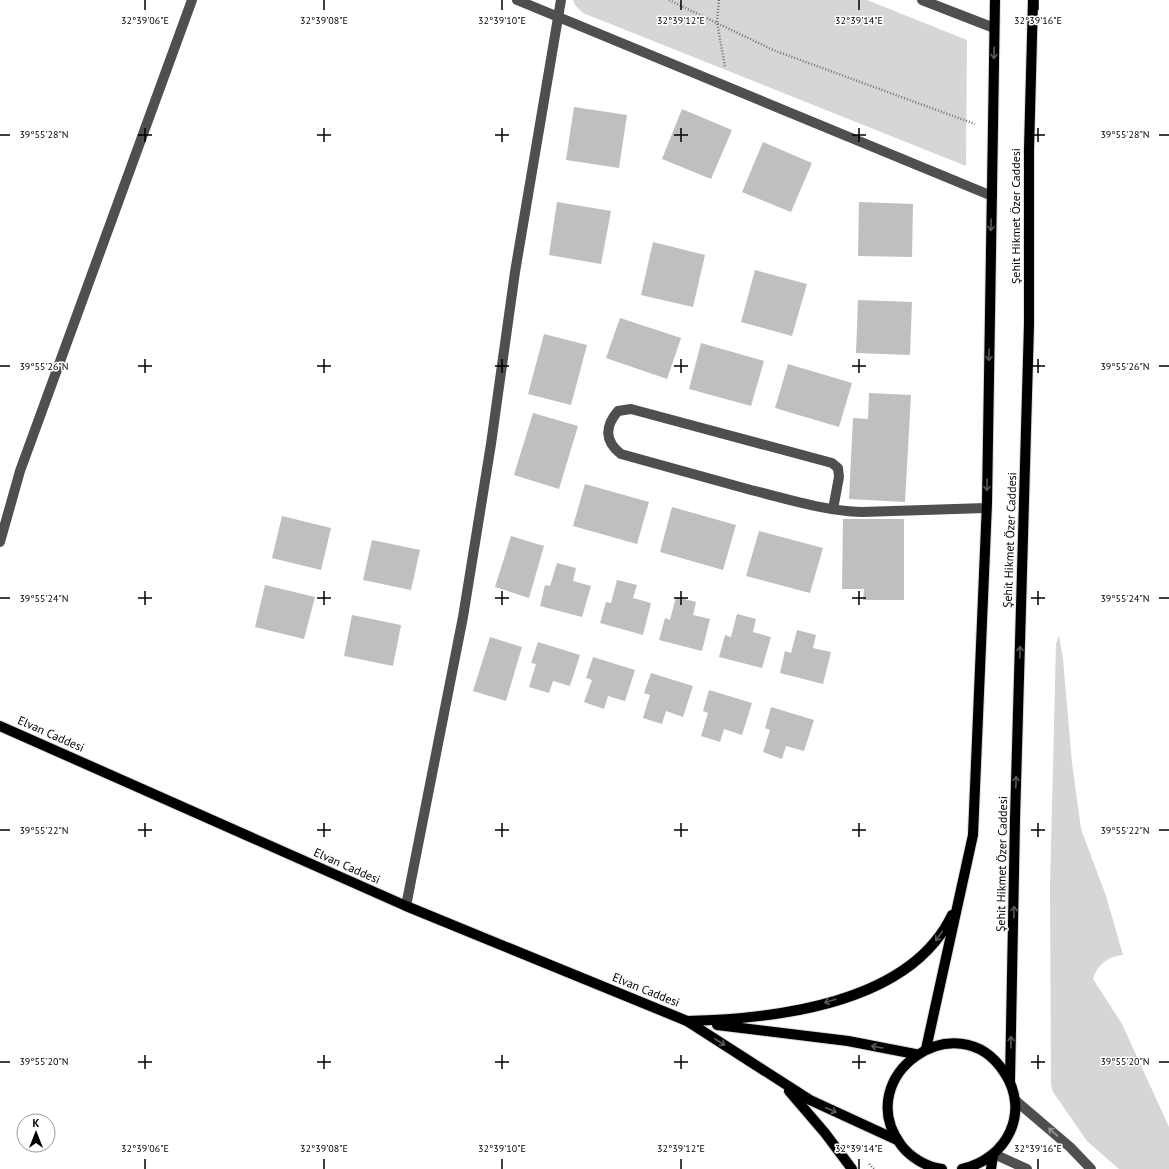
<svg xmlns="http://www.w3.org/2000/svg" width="1169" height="1169" font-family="'PT Sans',sans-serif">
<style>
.green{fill:#d6d6d6}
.building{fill:#bfbfbf}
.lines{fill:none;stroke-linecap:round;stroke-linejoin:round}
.major-casing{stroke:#dbdbdb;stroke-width:12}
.path{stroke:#717171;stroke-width:2.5;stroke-dasharray:1 2;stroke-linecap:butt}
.minor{stroke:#4f4f4f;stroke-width:10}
.major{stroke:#000;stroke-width:10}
.oneway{stroke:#595959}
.oneway2{stroke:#959595}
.ticks{fill:none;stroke:#000;stroke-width:1.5}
.labels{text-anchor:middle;stroke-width:3;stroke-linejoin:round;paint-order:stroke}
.street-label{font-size:12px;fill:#000;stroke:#fff}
.ticks-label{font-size:10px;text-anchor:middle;fill:#000;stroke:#fff;stroke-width:3;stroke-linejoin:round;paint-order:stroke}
</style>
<rect width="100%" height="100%" fill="#fff"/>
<g class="green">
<path d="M573 0H867L967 40 966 166 583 13 575 5Z"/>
<path d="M1059 635 1063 659 1072 763 1081 829 1106 896 1123 955C1108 956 1097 965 1093 979L1122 1024 1169 1127V1169H1119L1087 1141 1053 1092 1051 1085 1050 888 1056 644Z"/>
</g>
<g class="building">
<path d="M574 107 627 115 619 168 566 160Z"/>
<path d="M682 109 732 130 711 179 662 159Z"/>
<path d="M763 142 812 163 791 212 742 192Z"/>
<path d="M557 202 611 211 601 264 549 255Z"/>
<path d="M859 202 913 204 912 257 858 256Z"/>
<path d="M653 242 705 255 693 307 641 295Z"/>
<path d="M755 270 807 284 792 336 741 322Z"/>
<path d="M858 300 912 302 910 355 856 353Z"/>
<path d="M620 318 681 338 667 379 606 358Z"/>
<path d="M544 334 587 345 571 405 528 394Z"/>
<path d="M701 343 764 361 751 406 689 389Z"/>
<path d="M788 364 852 383 839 427 775 408Z"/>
<path d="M869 393 911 395 905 502 849 499 853 418 868 419Z"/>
<path d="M533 413 578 426 559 489 514 475Z"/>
<path d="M585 484 649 502 637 544 573 526Z"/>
<path d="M672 507 736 525 723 570 660 552Z"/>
<path d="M282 516 331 528 321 570 272 558Z"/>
<path d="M843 519H904V600H863L864 589H842Z"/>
<path d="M759 531 823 548 810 593 746 576Z"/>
<path d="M511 536 544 546 529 598 495 587Z"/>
<path d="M372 540 420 550 411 590 363 580Z"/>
<path d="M557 563 576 568 573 581 591 586 582 617 540 606 545 585 550 586Z"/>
<path d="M617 580 637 585 633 598 651 603 643 635 600 623 606 602 611 603Z"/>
<path d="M265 585 315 597 304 639 255 627Z"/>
<path d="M676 597 696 602 693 615 710 619 702 651 659 640 665 618 670 620Z"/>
<path d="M737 614 756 619 753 632 771 637 762 668 719 657 725 635 731 637Z"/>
<path d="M352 615 401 625 393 666 344 656Z"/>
<path d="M797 630 816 635 813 648 831 652 823 684 780 673 785 651 791 653Z"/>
<path d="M490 637 522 647 506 701 473 691Z"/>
<path d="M538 642 580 655 570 686 553 681 549 693 529 687 536 664 531 663Z"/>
<path d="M593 657 635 670 625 701 608 696 604 709 584 702 592 680 586 678Z"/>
<path d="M651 673 693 686 683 717 666 711 662 724 643 718 650 695 644 693Z"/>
<path d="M709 690 752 703 742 735 724 729 720 742 701 736 708 713 703 711Z"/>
<path d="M771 707 814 720 804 751 786 746 782 759 763 752 770 730 765 728Z"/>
</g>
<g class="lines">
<g class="major-casing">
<g id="major">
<path d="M0 726 406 906 687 1021 810 1100 897 1140"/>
<path d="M687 1021C774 1019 910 1004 952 915"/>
<path d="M717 1025 848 1041 915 1054"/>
<path d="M926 1049 973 835 987 503 995 0"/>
<path d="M1010 1081 1015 819 1029 324V149L1033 0"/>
<path d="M789 1091 825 1133 852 1169"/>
<path d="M942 1169C926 1167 910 1157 901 1145 850 1076 958 1001 1004 1072 1031 1112 1007 1159 962 1169"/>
<path d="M991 1169 993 1155"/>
</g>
</g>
<g class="path">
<path d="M669 0 773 50 975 124"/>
<path d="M719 0 717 22 725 67"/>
<path d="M869 1164 874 1169"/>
</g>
<g class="minor">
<path d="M517 0 992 196"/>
<path d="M922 0 994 28"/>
<path d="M833 509 839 477 838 468 832 463 631 409 618 411C605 426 604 441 621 454 665 466 708 478 751 490 788 499 825 511 862 512L986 508"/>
<path d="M0 542 20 471 192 0"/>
<path d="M406 906 463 617 491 444 515 272 561 0"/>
<path d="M1015 1100 1070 1147 1091 1169"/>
<path d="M994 1154 1027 1169"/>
</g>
<use href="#major" class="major"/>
</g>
<defs><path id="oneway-shaft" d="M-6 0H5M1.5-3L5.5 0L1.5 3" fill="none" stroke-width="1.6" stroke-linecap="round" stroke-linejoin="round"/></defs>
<g class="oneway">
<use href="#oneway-shaft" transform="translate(994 53) rotate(91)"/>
<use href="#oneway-shaft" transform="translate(991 225) rotate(91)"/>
<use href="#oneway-shaft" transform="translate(989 355) rotate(91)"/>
<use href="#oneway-shaft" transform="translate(987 485) rotate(91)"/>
<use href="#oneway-shaft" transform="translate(1020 652) rotate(-88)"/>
<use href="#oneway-shaft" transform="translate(1016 782) rotate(-88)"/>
<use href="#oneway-shaft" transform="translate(1014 912) rotate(-89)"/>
<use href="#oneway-shaft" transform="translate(939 936) rotate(125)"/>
<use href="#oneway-shaft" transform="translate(830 1001) rotate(163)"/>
<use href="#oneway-shaft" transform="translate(720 1042) rotate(33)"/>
<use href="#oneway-shaft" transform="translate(1011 1042) rotate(-89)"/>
<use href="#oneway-shaft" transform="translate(877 1047) rotate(-170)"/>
<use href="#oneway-shaft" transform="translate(831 1110) rotate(24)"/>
</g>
<use class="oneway2" href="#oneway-shaft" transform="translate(1053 1132) rotate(-139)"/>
<path class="ticks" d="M145 0V10M324 0V10M502 0V10M681 0V10M859 0V10M1038 0V10M145 128V142M324 128V142M502 128V142M681 128V142M859 128V142M1038 128V142M0 135H10M138 135H152M317 135H331M495 135H509M674 135H688M852 135H866M1031 135H1045M1159 135H1169M145 359V373M324 359V373M502 359V373M681 359V373M859 359V373M1038 359V373M0 366H10M138 366H152M317 366H331M495 366H509M674 366H688M852 366H866M1031 366H1045M1159 366H1169M145 591V605M324 591V605M502 591V605M681 591V605M859 591V605M1038 591V605M0 598H10M138 598H152M317 598H331M495 598H509M674 598H688M852 598H866M1031 598H1045M1159 598H1169M145 823V837M324 823V837M502 823V837M681 823V837M859 823V837M1038 823V837M0 830H10M138 830H152M317 830H331M495 830H509M674 830H688M852 830H866M1031 830H1045M1159 830H1169M145 1055V1069M324 1055V1069M502 1055V1069M681 1055V1069M859 1055V1069M1038 1055V1069M0 1062H10M138 1062H152M317 1062H331M495 1062H509M674 1062H688M852 1062H866M1031 1062H1045M1159 1062H1169M145 1159V1169M324 1159V1169M502 1159V1169M681 1159V1169M859 1159V1169M1038 1159V1169"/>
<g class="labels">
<g class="street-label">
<text transform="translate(1016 216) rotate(-90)" y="4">Şehit Hikmet Özer Caddesi</text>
<text transform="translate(1010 540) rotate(-88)" y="4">Şehit Hikmet Özer Caddesi</text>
<text transform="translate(51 734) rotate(24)" y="4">Elvan Caddesi</text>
<text transform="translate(1002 864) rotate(-89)" y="4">Şehit Hikmet Özer Caddesi</text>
<text transform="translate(347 866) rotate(24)" y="4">Elvan Caddesi</text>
<text transform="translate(646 990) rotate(22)" y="4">Elvan Caddesi</text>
</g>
</g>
<g class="ticks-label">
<text x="145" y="24">32°39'06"E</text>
<text x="324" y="24">32°39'08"E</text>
<text x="502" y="24">32°39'10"E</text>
<text x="681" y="24">32°39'12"E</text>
<text x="859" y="24">32°39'14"E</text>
<text x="1038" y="24">32°39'16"E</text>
<text x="44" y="138">39°55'28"N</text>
<text x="1125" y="138">39°55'28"N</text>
<text x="44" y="370">39°55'26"N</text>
<text x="1125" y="370">39°55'26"N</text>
<text x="44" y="602">39°55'24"N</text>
<text x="1125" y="602">39°55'24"N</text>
<text x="44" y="834">39°55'22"N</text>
<text x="1125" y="834">39°55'22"N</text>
<text x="44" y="1065">39°55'20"N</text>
<text x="1125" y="1065">39°55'20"N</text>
<text x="145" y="1152">32°39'06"E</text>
<text x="324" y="1152">32°39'08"E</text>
<text x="502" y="1152">32°39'10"E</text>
<text x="681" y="1152">32°39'12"E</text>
<text x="859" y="1152">32°39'14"E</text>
<text x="1038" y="1152">32°39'16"E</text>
</g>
<g transform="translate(36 1133)"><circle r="19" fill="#ffffff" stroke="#999999"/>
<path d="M0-3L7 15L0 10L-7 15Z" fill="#000000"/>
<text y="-6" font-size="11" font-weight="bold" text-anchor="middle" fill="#000000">K</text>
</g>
</svg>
